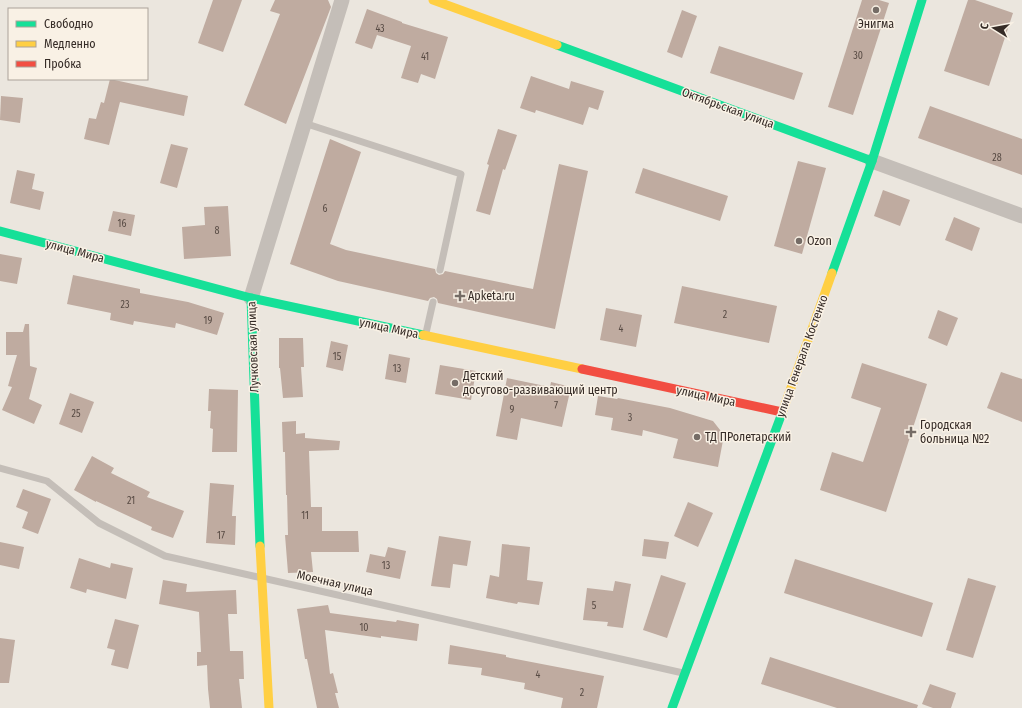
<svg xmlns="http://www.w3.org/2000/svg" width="1022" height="708" font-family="'Fira Sans Condensed',sans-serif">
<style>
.building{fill:#bfaba0}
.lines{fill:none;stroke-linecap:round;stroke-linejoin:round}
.lane{stroke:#c4beb8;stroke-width:7}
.street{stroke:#c4beb8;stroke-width:15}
.fast{stroke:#16e098;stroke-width:9}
.slow{stroke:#ffcf43;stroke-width:9}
.jam{stroke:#f24e42;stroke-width:9}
.poi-dot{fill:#756c66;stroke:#f9f1e5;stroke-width:1.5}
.labels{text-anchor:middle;stroke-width:3;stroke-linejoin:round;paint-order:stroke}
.number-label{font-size:10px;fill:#584b44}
.poi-label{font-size:12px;fill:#352b26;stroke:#f9f1e5;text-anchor:start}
.street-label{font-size:12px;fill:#352b26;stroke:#f9f1e5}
</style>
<rect width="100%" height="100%" fill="#ebe6de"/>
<g class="building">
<path d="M213 0H242L223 52 198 43Z"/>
<path d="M275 0H328L331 7 286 124 244 105 280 14 270 11Z"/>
<path d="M862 0H879L889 3 853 115 828 107Z"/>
<path d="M968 0H975L1013 13 989 86 944 71Z"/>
<path d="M367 9 402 22V23L448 37 435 79 421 74 418 83 401 78 411 46 377 35 372 49 355 43Z"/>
<path d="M682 10 697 16 682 58 667 52Z"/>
<path d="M719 46 803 73 794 100 710 73Z"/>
<path d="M531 76 569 89 571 81 604 91 598 110 589 107 583 125 536 110 535 113 520 108Z"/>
<path d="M110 79 188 96 184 116 120 102 109 145 84 139 89 118 96 119 101 102 104 103Z"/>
<path d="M1 96 23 98 20 123 0 120Z"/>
<path d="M930 106 1022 139V175L918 138Z"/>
<path d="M498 129 517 135 505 170 503 169 490 215 476 211 489 165 487 164Z"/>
<path d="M330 139 361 152 330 244 346 250 435 269 436 273 439 275 443 274 445 271 533 289 559 164 588 171 555 329 438 303 437 299 434 297 430 298 428 301 338 281 290 264Z"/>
<path d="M171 144 188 148 177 188 160 183Z"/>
<path d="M798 161 826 168 802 254 774 246Z"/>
<path d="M643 168 728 196 720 221 635 193Z"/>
<path d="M17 170 35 174 32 189 44 192 40 210 10 203Z"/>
<path d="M883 190 910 200 900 226 874 216Z"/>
<path d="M228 206 231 256 184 259 182 227 205 225 204 207Z"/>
<path d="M113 211 135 215 131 236 108 231Z"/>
<path d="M954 217 980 228 972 251 945 240Z"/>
<path d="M0 254 22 258 17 284 0 281Z"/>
<path d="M73 275 140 289V293L188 302 224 313 217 335 176 323 175 328 134 321 133 325 110 320 111 313 67 304Z"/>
<path d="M682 286 777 306 769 343 674 323Z"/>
<path d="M606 308 642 315 636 347 600 340Z"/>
<path d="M938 310 958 318 947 346 928 338Z"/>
<path d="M25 324H29L30 366 37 368 29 399 42 405 34 424 2 410 12 387 8 386 17 355H6V332H23Z"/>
<path d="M279 338H303L304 367H301L303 397 283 398 280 368H279Z"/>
<path d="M331 341 348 345 343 371 326 367Z"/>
<path d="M389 354 410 358 406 383 385 379Z"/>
<path d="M862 363 927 384 886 512 820 490 832 452 863 462 881 408 851 398Z"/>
<path d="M440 365 476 371 471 400 435 394Z"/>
<path d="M1001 372 1022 379V422L987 408Z"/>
<path d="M507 378 550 387 551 382 571 387 562 427 521 418 517 440 496 436Z"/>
<path d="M209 389 238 390 237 452H212L213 429 210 428 211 411H208Z"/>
<path d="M70 393 94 402 82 433 59 424Z"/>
<path d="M598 396 617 399 618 398 670 408 713 421 724 435 718 467 673 458 678 439 643 430 642 436 611 430 613 418 595 415Z"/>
<path d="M296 421V434L305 433V438L340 441 339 450 309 451 311 507H322V531H358L359 552H311L313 572 288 573 285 535H288L287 495H286L285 452H283L282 422Z"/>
<path d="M92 456 114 468 111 473 150 492 147 497 184 511 173 538 151 530 152 527 96 501V502L74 490Z"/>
<path d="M210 483 234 485 232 516H236L235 545 206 543Z"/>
<path d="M23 489 51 499 38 534 22 528 28 512 16 507Z"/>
<path d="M688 502 713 513 698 547 674 536Z"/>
<path d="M439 536 471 541 467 566 453 564 450 588 431 586Z"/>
<path d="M644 539 669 542 666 559 642 556Z"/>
<path d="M0 542 24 547 19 569 0 565Z"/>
<path d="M502 544 530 547 527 580 543 582 539 605 518 602 517 604 486 598 490 575 499 577Z"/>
<path d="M388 547 406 551 400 579 366 572 370 554 385 557Z"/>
<path d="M79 558 110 568 111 563 133 568 126 599 87 589 86 593 70 588Z"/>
<path d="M795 559 933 603 922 637 784 593Z"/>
<path d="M661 575 686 583 667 638 643 630Z"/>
<path d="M968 578 996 586 973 658 946 650Z"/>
<path d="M163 580 187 584 186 592 236 590 237 614H228L230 651H243L244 679H239L242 708H210L208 689 207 665 197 666V652H201L199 612 159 604Z"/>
<path d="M615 581 631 584 623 628 607 626 608 622 583 620 587 588 613 591Z"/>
<path d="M328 605 330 613 396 622 397 620 419 624 417 641 381 636V638L325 630 330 674 333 673 338 693H335L339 708H317L307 659H305L297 609Z"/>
<path d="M115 619 139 625 128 669 111 665 115 650 107 648Z"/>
<path d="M0 638 15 640 9 683H0Z"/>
<path d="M450 645 506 655V657L604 676 597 708H561L563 698 524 689 525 683 481 675 482 668 448 664Z"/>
<path d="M770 657 918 705 917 708H837L761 684Z"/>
<path d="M930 684 956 693 951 708H933L922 704Z"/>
</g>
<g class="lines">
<g class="lane">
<path d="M304 123 461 174 440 270"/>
<path d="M426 333 433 302"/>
<path d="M0 468 47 481 99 523 165 556 683 673"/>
</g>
<g class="street">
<path d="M872 161 1022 216"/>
<path d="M251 298 342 0"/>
</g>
<g class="fast">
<path d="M557 45 872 161"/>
<path d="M0 231 251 298 423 335"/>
<path d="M832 273 872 161 922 0"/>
<path d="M251 298 260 546"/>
<path d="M672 708 782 413"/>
</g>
<g class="slow">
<path d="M433 0 557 45"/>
<path d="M423 335 582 369"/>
<path d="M782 413 832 273"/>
<path d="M260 546 269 708"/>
</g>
<path class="jam" d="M582 369 782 412"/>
</g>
<g class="poi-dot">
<circle cx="876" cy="10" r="4"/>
<circle cx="799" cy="241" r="4"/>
<path d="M458 290h4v4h4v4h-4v4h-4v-4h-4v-4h4z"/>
<circle cx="455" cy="383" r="4"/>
<path d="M909 426h4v4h4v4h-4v4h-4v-4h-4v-4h4z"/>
<circle cx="697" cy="437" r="4"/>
</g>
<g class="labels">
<g class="number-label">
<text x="380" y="32">43</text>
<text x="858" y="59">30</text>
<text x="425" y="60">41</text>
<text x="997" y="161">28</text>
<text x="325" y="212">6</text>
<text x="122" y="227">16</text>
<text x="217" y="234">8</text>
<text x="125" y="308">23</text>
<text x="725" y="318">2</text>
<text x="208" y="324">19</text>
<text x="621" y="332">4</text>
<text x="337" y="360">15</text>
<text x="397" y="372">13</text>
<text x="556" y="409">7</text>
<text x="512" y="413">9</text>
<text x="76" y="417">25</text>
<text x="630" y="421">3</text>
<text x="131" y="504">21</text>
<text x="305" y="519">11</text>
<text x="221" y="539">17</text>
<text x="386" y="569">13</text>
<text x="594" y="609">5</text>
<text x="364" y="631">10</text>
<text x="538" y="678">4</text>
<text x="582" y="696">2</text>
</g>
<g class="poi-label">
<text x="876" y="28" text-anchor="middle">Энигма</text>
<text x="807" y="245">Ozon</text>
<text x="468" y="300">Apketa.ru</text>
<text x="463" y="380">Детский<tspan x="463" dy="14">досугово-развивающий центр</tspan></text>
<text x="920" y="429">Городская<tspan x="920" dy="14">больница №2</tspan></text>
<text x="705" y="441">ТД ПРолетарский</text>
</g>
<g class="street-label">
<text transform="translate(728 108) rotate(20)" y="4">Октябрьская улица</text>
<text transform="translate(75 251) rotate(15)" y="4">улица Мира</text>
<text transform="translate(389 328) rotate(12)" y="4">улица Мира</text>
<text transform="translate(253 347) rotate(-92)" y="4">Лучковская улица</text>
<text transform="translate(802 356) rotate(-70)" y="4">улица Генерала Костенко</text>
<text transform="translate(706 396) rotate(12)" y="4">улица Мира</text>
<text transform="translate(335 583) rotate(13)" y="4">Моечная улица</text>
</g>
</g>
<rect x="8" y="8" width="140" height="72" fill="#f9f1e5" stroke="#aba299"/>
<rect x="16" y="21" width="20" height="6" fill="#16e098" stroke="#aba299"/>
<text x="44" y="28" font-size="12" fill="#352b26">Свободно</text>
<rect x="16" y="41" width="20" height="6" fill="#ffcf43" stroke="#aba299"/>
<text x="44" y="48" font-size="12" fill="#352b26">Медленно</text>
<rect x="16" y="61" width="20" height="6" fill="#f24e42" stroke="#aba299"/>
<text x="44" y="68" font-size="12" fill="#352b26">Пробка</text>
<g transform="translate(994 28) rotate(281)" stroke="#f9f1e5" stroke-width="3" paint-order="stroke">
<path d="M0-3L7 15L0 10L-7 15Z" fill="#352b26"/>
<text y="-6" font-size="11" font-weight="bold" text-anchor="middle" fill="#352b26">С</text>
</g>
</svg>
